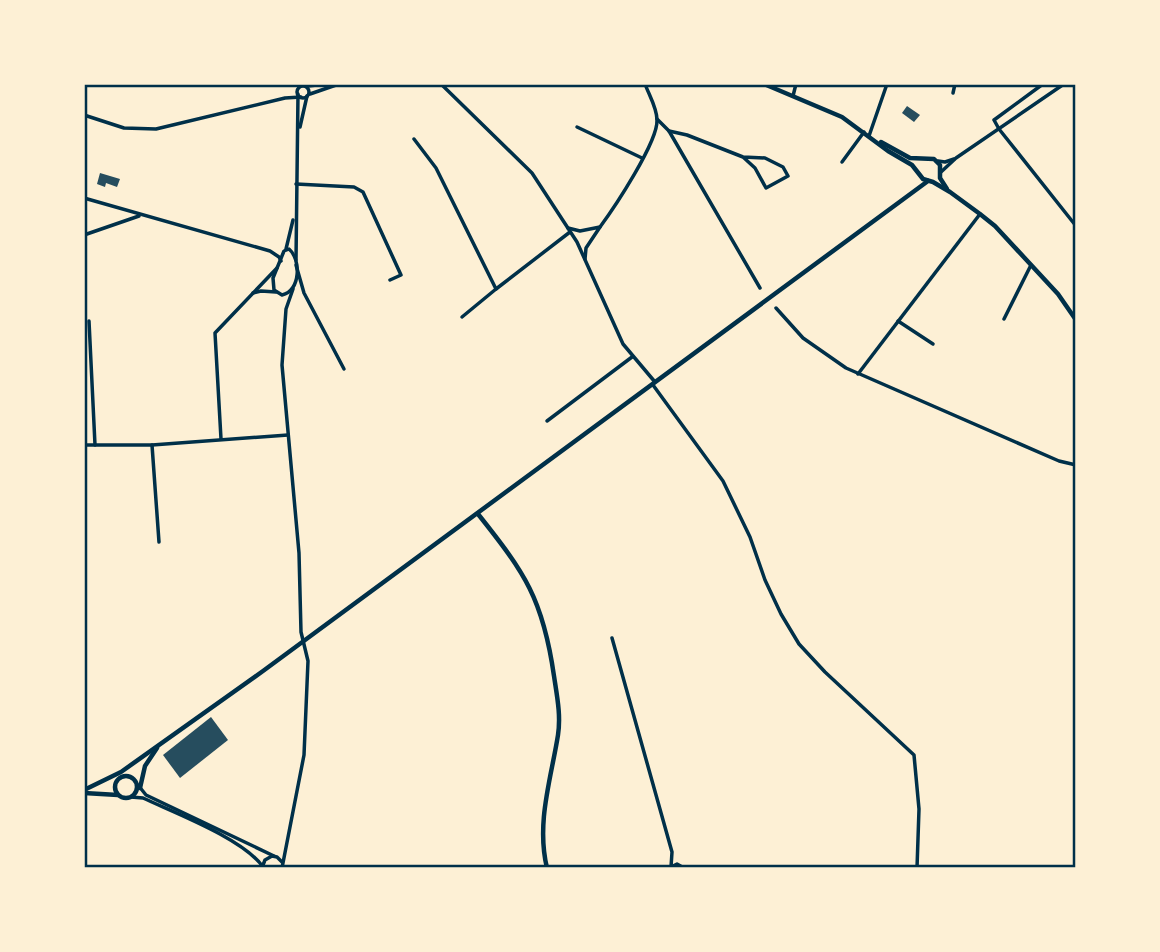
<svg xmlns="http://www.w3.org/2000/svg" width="1160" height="952" font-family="'Space Grotesk',sans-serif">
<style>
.building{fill:#264d5e}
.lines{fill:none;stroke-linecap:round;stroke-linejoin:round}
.minor{stroke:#003049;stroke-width:3.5}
.tertiary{stroke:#003049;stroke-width:4.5}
.secondary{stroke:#003049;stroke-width:4.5}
.neatline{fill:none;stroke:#003049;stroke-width:2.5}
</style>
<rect width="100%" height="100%" fill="#fdf0d5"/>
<g class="building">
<path d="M907 106 920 115 914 122 902 113Z"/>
<path d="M100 173 120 179 117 187 106 183 105 187 97 184Z"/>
<path d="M211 717 228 740 180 778 163 755Z"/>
</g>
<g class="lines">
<g class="minor">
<path d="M441 84 532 173 577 242 623 344 655 382"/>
<path d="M1043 84 994 120 999 129 1076 226"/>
<path d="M308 86 326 84"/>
<circle cx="303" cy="92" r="6"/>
<path d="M953 93 955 84"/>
<path d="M310 94 339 84"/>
<path d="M793 96 796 84"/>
<path d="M84 115 124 128 156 129 285 98 301 97"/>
<path d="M657 119 669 131 760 288"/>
<path d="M300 127 307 96"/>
<path d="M577 127 642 158"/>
<path d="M669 131 687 135 743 157 765 158 783 167 788 176 766 188 755 168 743 157"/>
<path d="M869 136 887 84"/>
<path d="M414 139 436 168 496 289 570 232"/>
<path d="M938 161 945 162 954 159"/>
<path d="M842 162 864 132"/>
<path d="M941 172 956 158 1064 84"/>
<path d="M296 184 354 187 363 192 401 275 390 280"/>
<path d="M84 198 270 251 279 257 281 261"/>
<path d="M600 227C614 208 658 142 657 120 657 108 649 95 645 84"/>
<path d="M568 228 580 231 600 227 586 248 585 259"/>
<path d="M84 235 139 216"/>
<path d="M286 249 293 220"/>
<path d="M289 249C301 259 301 291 282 295L274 290 273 278 284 251Z"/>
<path d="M296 260 298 94"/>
<path d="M296 265 304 293 344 369"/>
<path d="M253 293 261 291 276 292"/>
<path d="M776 308 803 338 846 368 1059 461 1076 465"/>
<path d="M462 317 496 289"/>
<path d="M1004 319 1031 265"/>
<path d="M89 321 95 445"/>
<path d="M898 321 933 344"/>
<path d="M858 374 980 214"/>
<path d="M653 385 723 481 750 537 765 580 781 614 799 644 825 672 914 755 919 809 917 868"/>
<path d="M547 421 632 357"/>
<path d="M221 439 215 333 277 268"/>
<path d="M84 445H152L288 435"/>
<path d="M152 445 159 542"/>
<path d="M612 638 672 852 671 867"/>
<path d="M138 785 146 795 274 856"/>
<path d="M131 797 143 798C175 813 244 839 263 867"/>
<path d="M263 865 265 860 272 856 277 857 282 862"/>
<path d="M671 867 677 864 684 868"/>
<path d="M282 868 304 755 308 661 301 632 299 553 282 365 286 309 293 289"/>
</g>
<path class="tertiary" d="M478 514C525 573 543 599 554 676 557 696 561 715 558 735 551 779 536 823 547 868"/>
<g class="secondary">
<path d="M764 84 842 117 888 151 912 165 923 179 933 182 950 192 980 214 995 226 1058 294 1076 320"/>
<path d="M881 142 910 158 934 159 940 165V178L947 189"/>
<circle cx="126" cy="787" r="11"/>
<path d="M140 788 145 766 157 748"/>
<path d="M84 790 121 772 263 671 928 181"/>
<path d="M84 793 118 795"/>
</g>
</g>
<rect width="1160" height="952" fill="none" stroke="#fdf0d5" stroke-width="172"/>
<rect x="86" y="86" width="988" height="780" class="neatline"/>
</svg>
